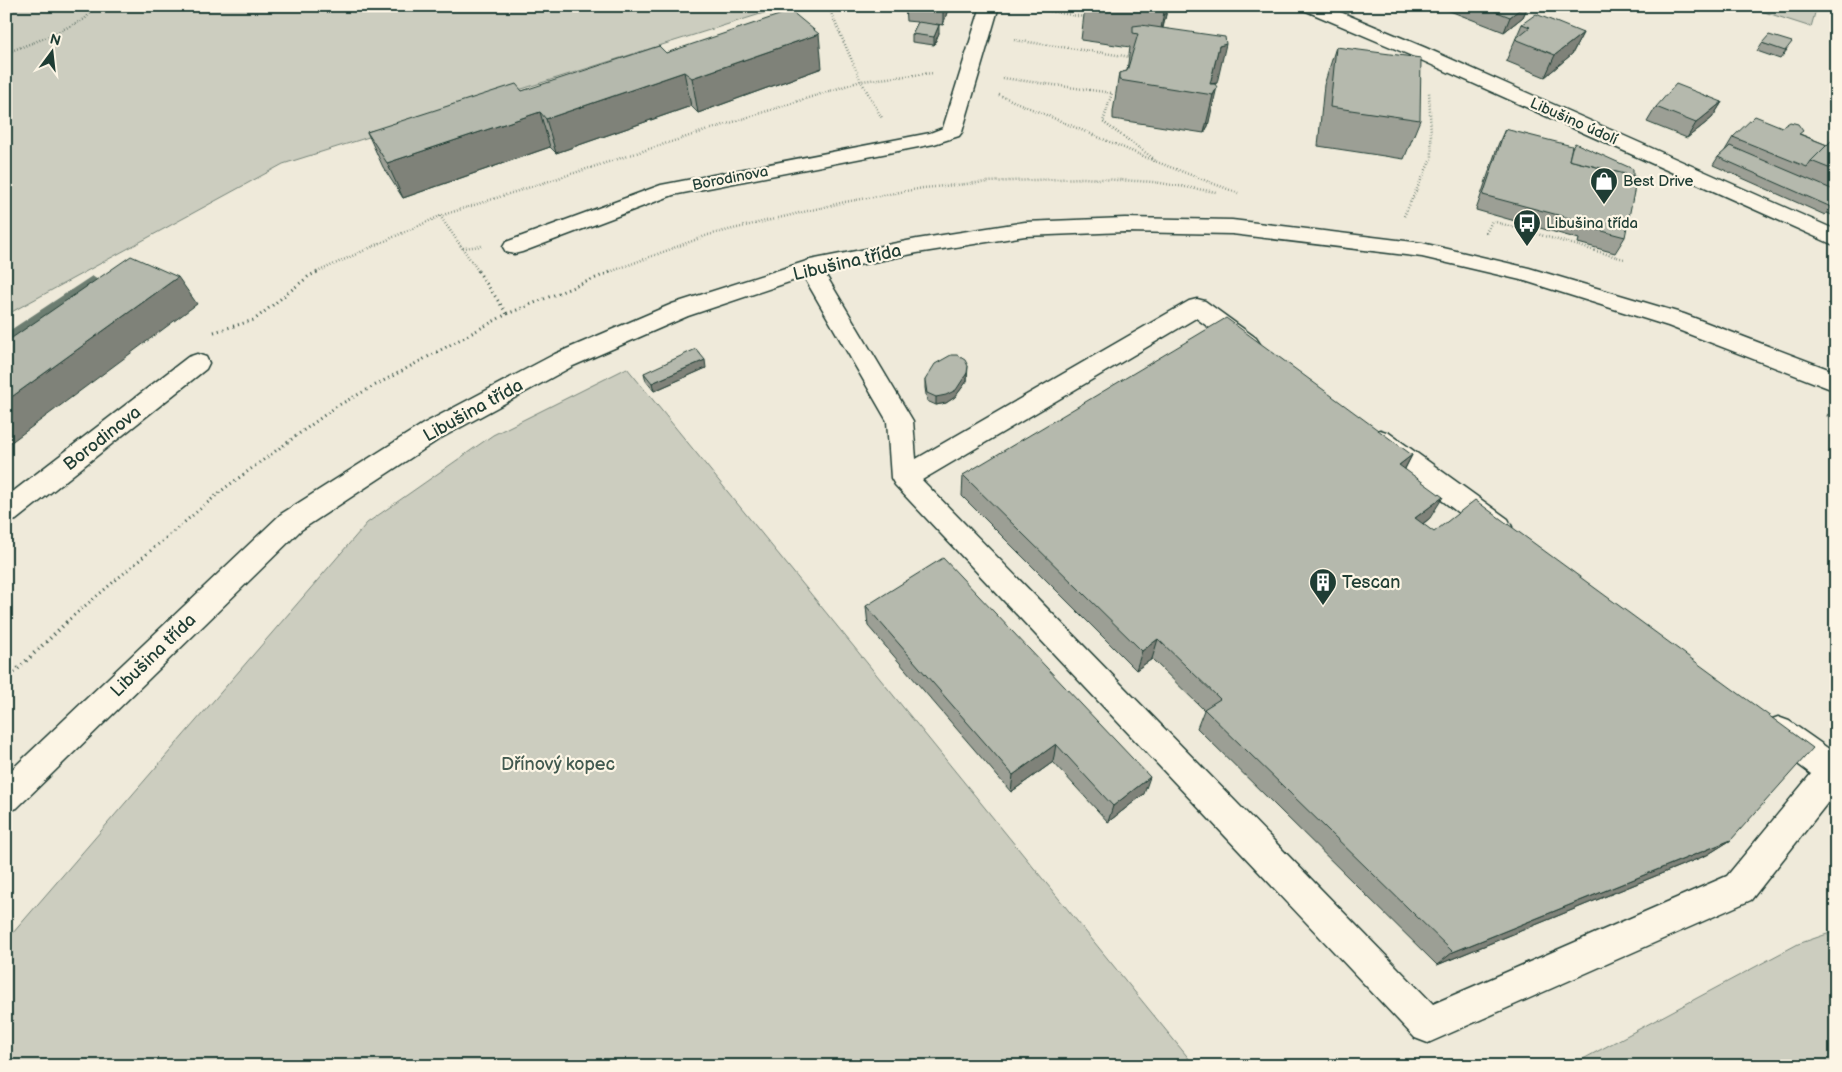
<svg xmlns="http://www.w3.org/2000/svg" width="1842" height="1072" font-family="'Balsamiq Sans',sans-serif">
<style>
.green{fill:#cccdbf;stroke:#76857a}
.lines{fill:none;stroke-linecap:round;stroke-linejoin:round}
.stream{fill:#6c7d71;fill-rule:evenodd}
.minor-casing{stroke:#1f3d34;stroke-width:3}
.path-far2{stroke:#1f3d34;stroke-width:2.5;stroke-dasharray:0.5 2.5;stroke-linecap:butt}
.path-far1{stroke:#1f3d34;stroke-width:3;stroke-dasharray:1 4;stroke-linecap:butt}
.path{stroke:#1f3d34;stroke-width:4;stroke-dasharray:1 4.5;stroke-linecap:butt}
.minor{fill:#fcf5e5;fill-rule:evenodd}
.wall{fill:#9c9f95;stroke:#1f3d34}
.shaded-wall{fill:#7f8279;stroke:#1f3d34}
.building{fill:#b5b9ad;stroke:#1f3d34}
.labels{text-anchor:middle;stroke-width:4.5;stroke-linejoin:round;paint-order:stroke}
.far-street-label{font-size:15px;fill:#1f3d34;stroke:#fcf5e5}
.far-poi-label{font-size:15px;fill:#1f3d34;stroke:#fcf5e5;text-anchor:start}
.street-label{font-size:18px;fill:#1f3d34;stroke:#fcf5e5}
.poi-label{font-size:18px;fill:#1f3d34;stroke:#fcf5e5;text-anchor:start}
.park-label{font-size:18px;fill:#425a50;stroke:#fcf5e5}
</style>
<rect width="100%" height="100%" fill="#efeada"/>
<filter id="ink" filterUnits="userSpaceOnUse"><feTurbulence type="fractalNoise" baseFrequency=".02" numOctaves="2"/><feDisplacementMap in="SourceGraphic" scale="10" xChannelSelector="R" yChannelSelector="G"/><feConvolveMatrix kernelMatrix="1 2 1 2 8 2 1 2 1" color-interpolation-filters="sRGB"/></filter>
<g filter="url(#ink)">
<g class="green">
<path d="M6 6H786L283 164 6 315Z"/>
<path d="M1756 6H1817L1811 27 1755 9Z"/>
<path d="M627 368 1195 1066H6V941L367 523 493 435Z"/>
<path d="M1836 931V1066H1570L1798 944Z"/>
</g>
<g class="lines">
<path class="stream" d="M92 276 98 280 96 283 6 343V333Z"/>
<g class="minor-casing">
<g id="minor">
<path d="M981 6H999L962 132 959 136 934 144 673 195 522 252 514 254 506 252 503 247 506 242 661 185 930 133 943 128Z"/>
<path d="M1301 6H1326L1426 48 1836 230V246L1412 56 1304 10Z"/>
<path d="M1125 218 1232 220 1422 243 1529 268 1684 314 1836 372V391L1668 326 1525 281 1422 257 1232 234 1125 232 1025 236 917 253 824 272 913 421 916 459 1189 301 1197 299 1205 301 1256 338 1260 344 1256 350 1248 352 1240 350 1196 318 922 480 1433 1004 1727 876 1811 774 1767 741 1762 731 1767 721 1778 717 1789 721 1836 754V792L1751 900 1428 1043 1415 1038 895 485 891 478 887 421 804 277 688 316 573 366 441 438 301 530 17 808 6 812V775L281 514 423 424 555 354 672 304 810 260 917 239 1025 222Z"/>
<path d="M197 354 206 357 209 363 206 369 16 520 6 523V497L188 357Z"/>
<path d="M1380 430 1389 433 1508 519 1512 527 1508 535 1498 538 1488 535 1371 447 1367 440 1371 433Z"/>
</g>
</g>
<g class="path-far2">
<path d="M828 6 861 81 882 118"/>
<path d="M1021 6 1083 17"/>
<path d="M1014 40 1131 57"/>
<path d="M6 53 45 38 85 19 96 6"/>
<path d="M1003 78 1112 93 1103 122 1153 158"/>
<path d="M999 95 1157 162 1238 193"/>
<path d="M440 216 479 272"/>
<path d="M1404 216 1432 157 1429 91"/>
<path d="M1486 233 1492 221 1624 259"/>
<path d="M463 248 482 246"/>
<path d="M317 272 440 216 861 81 933 73"/>
<path d="M610 272 708 235 845 202 923 188 987 182 1082 178 1154 182 1216 192"/>
</g>
<g class="path-far1">
<path d="M478 271 507 314"/>
<path d="M214 332 254 320 309 276 320 271"/>
<path d="M1827 415 1836 419"/>
<path d="M66 622 225 488 337 406 507 314 613 271"/>
</g>
<path class="path" d="M6 680 68 621"/>
<use href="#minor" class="minor"/>
</g>
<g class="wall">
<path d="M905 6H949L943 25 936 24 939 33 934 45 912 42V34L917 22 906 21Z"/>
<path d="M1085 6H1168L1163 28 1217 83 1212 84H1215L1208 126 1204 133 1113 119V112L1119 73 1127 71 1130 47 1081 40Z"/>
<path d="M1437 6H1528L1523 17 1504 32Z"/>
<path d="M1522 24 1583 33 1572 54 1545 77 1506 61Z"/>
<path d="M1762 43 1787 50 1780 59 1757 51Z"/>
<path d="M1336 47 1420 120 1404 159 1318 146 1324 85Z"/>
<path d="M666 53 822 68 698 113 691 106 556 153 550 147 403 198 383 167 367 132Z"/>
<path d="M1722 102 1712 118 1687 138 1647 122 1656 107Z"/>
<path d="M1505 129 1625 237 1615 253 1578 243 1579 239 1476 210 1498 145Z"/>
<path d="M1800 134 1827 145 1836 136V217L1827 213 1834 204 1825 215 1713 165 1718 157 1724 152 1733 137Z"/>
<path d="M968 366 967 381 955 397 946 403 936 405 927 401 925 388V380Z"/>
<path d="M706 368 654 391 646 381 644 373Z"/>
<path d="M1412 455 1405 469 1430 518 1423 524 1731 840 1707 855 1437 965 1197 728 1204 710 1152 659 1136 670 962 496 963 475Z"/>
<path d="M866 606 1144 794 1108 822 1053 762 1011 792 868 626Z"/>
</g>
<g class="shaded-wall">
<path d="M944 6H949L943 25V10Z"/>
<path d="M1165 6H1168L1157 50 1164 12Z"/>
<path d="M1524 6H1528L1523 17 1504 32 1510 17Z"/>
<path d="M939 25V33L934 45V37Z"/>
<path d="M1583 33 1572 54 1545 77 1555 55Z"/>
<path d="M819 34 822 68 698 113 692 78Z"/>
<path d="M1226 44 1217 83 1210 84 1219 46Z"/>
<path d="M684 72 691 106 556 153 546 119Z"/>
<path d="M1217 87 1208 126 1204 133 1213 95Z"/>
<path d="M1722 102 1712 118 1687 138 1696 123Z"/>
<path d="M540 112 550 147 403 198 387 163Z"/>
<path d="M178 277 197 304 6 446V401Z"/>
<path d="M705 360 706 368 654 391 652 383Z"/>
<path d="M967 373V381L955 397 946 403 936 405V397Z"/>
<path d="M1412 455 1401 476 1399 465Z"/>
<path d="M1443 497 1430 518 1403 539 1415 518Z"/>
<path d="M1158 639 1152 659 1136 670 1142 651Z"/>
<path d="M1056 744 1053 762 1011 792 1013 775Z"/>
<path d="M1150 777 1144 794 1108 822 1113 806Z"/>
<path d="M1731 840 1707 855 1437 965 1453 952Z"/>
</g>
<g class="building">
<path d="M908 6H944L943 10Z"/>
<path d="M1121 6H1165L1164 12Z"/>
<path d="M1482 6H1524L1510 17Z"/>
<path d="M791 11 819 34 692 78 684 72 546 119 540 112 387 163 367 132 516 84 522 91 659 46 666 53Z"/>
<path d="M1536 14 1583 33 1555 55 1515 39 1530 27 1522 24Z"/>
<path d="M918 22 939 25 934 37 912 34Z"/>
<path d="M1141 25 1225 37 1226 44 1219 46 1210 84H1215L1217 87 1213 95 1119 80V73L1127 71 1138 34 1133 33V26Z"/>
<path d="M1769 35 1792 42 1785 51 1762 43Z"/>
<path d="M1336 47 1421 58 1420 120 1330 107Z"/>
<path d="M1676 84 1722 102 1696 123 1656 107Z"/>
<path d="M1755 116 1782 127 1790 122 1798 124 1803 131 1799 134 1827 145 1811 161 1807 167 1733 137Z"/>
<path d="M1505 129 1572 146 1569 160 1637 177 1625 237 1587 227 1588 223 1483 195Z"/>
<path d="M1836 136V171L1811 161Z"/>
<path d="M1575 143 1633 169V176L1569 160 1572 148Z"/>
<path d="M1730 146 1836 191V201L1831 207 1718 157Z"/>
<path d="M131 256 178 277 6 401V342Z"/>
<path d="M1226 318 1412 455 1399 465 1443 497 1415 518 1434 532 1475 500 1813 748 1731 840 1453 952 1204 709 1220 699 1158 639 1142 651 963 475Z"/>
<path d="M696 349 705 360 652 383 644 373Z"/>
<path d="M951 355H957L965 360 968 366 967 373 956 390 946 395 936 397 927 393 925 380 935 364Z"/>
<path d="M943 558 1150 777 1113 806 1056 744 1013 775 866 606Z"/>
</g>
</g>
<defs>
<g id="shop-pin" transform="scale(1.4375)"><path d="M0 17L-7.5 6A9.5 9.5 0 1 1 7.5 6Z" fill="#1f3d34" stroke="#fcf5e5"/><path d="M-5-2.5h2.3a2.7 3.5 0 0 1 5.4 0H5L5.5 6h-11ZM-1.5-2.5h3a1.5 2.3 0 0 0-3 0Z" fill="#fff"/></g>
<g id="bus-pin" transform="scale(1.4375)"><path d="M0 17L-7.5 6A9.5 9.5 0 1 1 7.5 6Z" fill="#1f3d34" stroke="#fcf5e5"/><path d="M-5-6H5V4H4V6H2V4H-2V6H-4V4H-5ZM-3.5-4V0h7V-4ZM-3.5 1.2v1.5H-2V1.2ZM2 1.2v1.5H3.5V1.2Z" fill="#fff"/></g>
<g id="building-pin" transform="scale(1.4375)"><path d="M0 17L-7.5 6A9.5 9.5 0 1 1 7.5 6Z" fill="#1f3d34" stroke="#fcf5e5"/><path d="M-4-6H4V6H1V3H-1V6H-4ZM-2.5-4.3h1.7v1.8h-1.7ZM.8-4.3h1.7v1.8H.8ZM-2.5-1h1.7V.8h-1.7ZM.8-1h1.7V.8H.8Z" fill="#fff"/></g>
</defs>
<g fill-rule="evenodd">
<use href="#shop-pin" x="1604" y="181"/>
<use href="#bus-pin" x="1527" y="223"/>
<use href="#building-pin" x="1323" y="582"/>
</g>
<g class="labels">
<g class="far-street-label">
<text transform="translate(1574 121) rotate(24)" y="5">Libušino údolí</text>
<text transform="translate(730 178) rotate(-11)" y="5">Borodinova</text>
</g>
<g class="far-poi-label">
<text x="1623" y="186">Best Drive</text>
<text x="1546" y="228">Libušina třída</text>
</g>
<g class="street-label">
<text transform="translate(847 262) rotate(-13)" y="6">Libušina třída</text>
<text transform="translate(473 410) rotate(-29)" y="6">Libušina třída</text>
<text transform="translate(102 438) rotate(-38)" y="6">Borodinova</text>
<text transform="translate(153 655) rotate(-44)" y="6">Libušina třída</text>
</g>
<g class="poi-label">
<text x="1342" y="588">Tescan</text>
</g>
<g class="park-label">
<text x="558" y="770">Dřínový kopec</text>
</g>
</g>
<rect width="1842" height="1072" fill="none" stroke="#fcf5e5" stroke-width="25"/>
<rect x="12" y="12" width="1817" height="1047" fill="none" stroke="#1f3d34" stroke-width="2" filter="url(#ink)"/>
<g transform="translate(52 52) rotate(15)" stroke="#fcf5e5" stroke-width="4" paint-order="stroke">
<path d="M0-4L9 19L0 12L-9 19Z" fill="#1f3d34"/>
<text y="-8" font-size="14" font-weight="bold" text-anchor="middle" fill="#1f3d34">N</text>
</g>
</svg>
